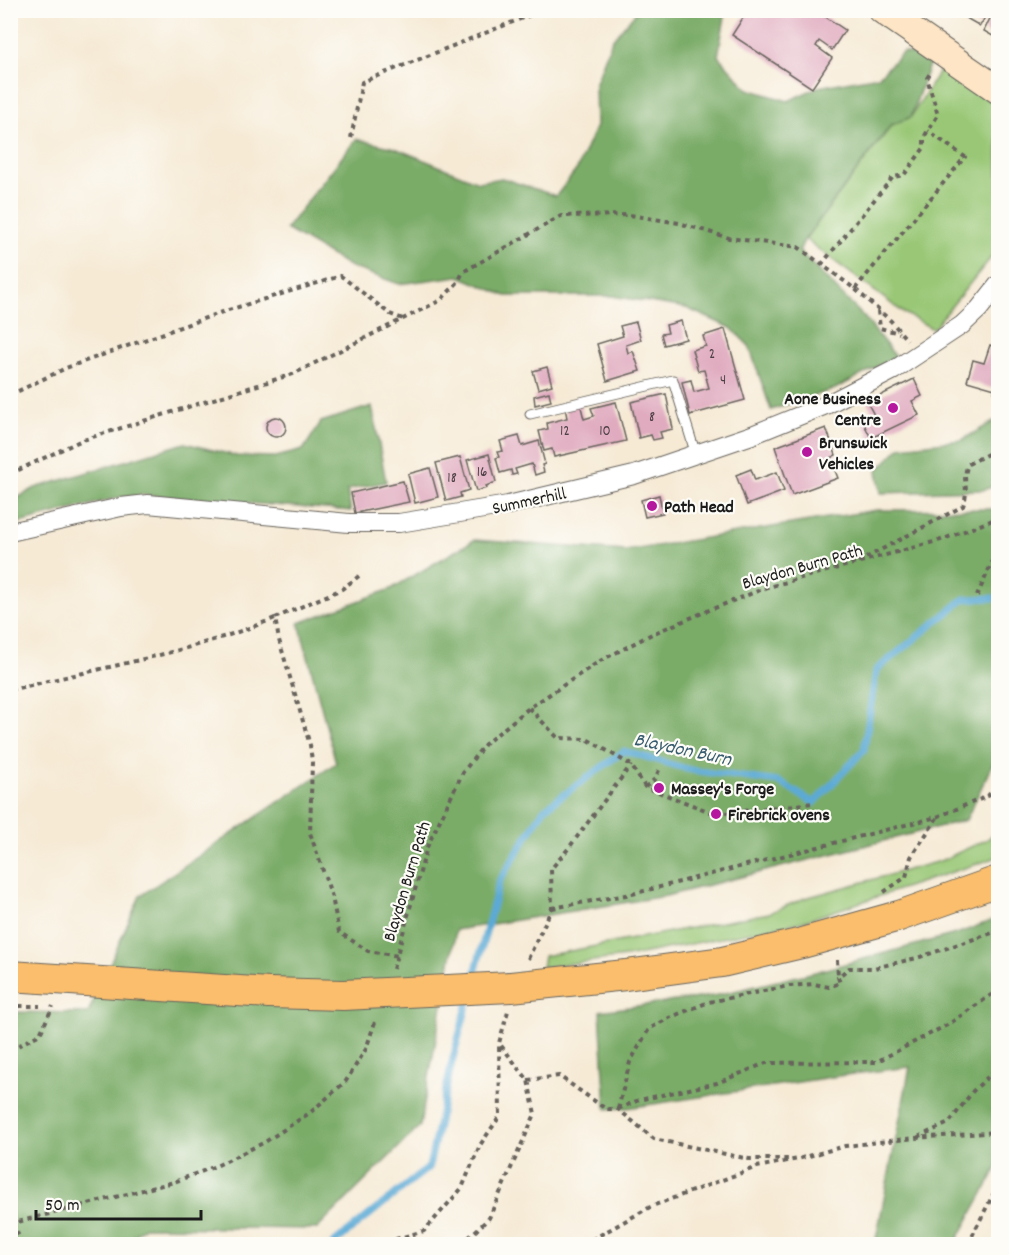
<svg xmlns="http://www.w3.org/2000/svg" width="1009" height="1255" font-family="Dekko,sans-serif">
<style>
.green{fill:#99c776;stroke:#5a7249;stroke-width:1.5}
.forest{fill:#7aac67;stroke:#4b6442;stroke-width:1.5}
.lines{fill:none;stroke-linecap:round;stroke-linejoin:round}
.stream{stroke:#5baad5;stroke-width:7}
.building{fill:#e0aabf}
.lane-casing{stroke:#68645d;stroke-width:11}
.street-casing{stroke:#68645d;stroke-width:20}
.secondary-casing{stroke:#68645d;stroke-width:29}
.primary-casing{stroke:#68645d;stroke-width:32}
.path{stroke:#68645d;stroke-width:4;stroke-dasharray:4.5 4.5;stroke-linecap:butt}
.lane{stroke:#fff;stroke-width:9}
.street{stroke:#fff;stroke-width:18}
.secondary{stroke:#fde5c5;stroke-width:27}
.primary{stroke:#fabe6d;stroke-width:30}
.primary-bridge-casing{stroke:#68645d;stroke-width:32;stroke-linecap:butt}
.primary-bridge{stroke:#fabe6d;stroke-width:30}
.poi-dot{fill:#b5179e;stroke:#fdfcf7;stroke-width:2}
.labels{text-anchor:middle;stroke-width:4.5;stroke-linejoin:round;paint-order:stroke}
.number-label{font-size:15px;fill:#4d4045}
.poi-label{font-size:18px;font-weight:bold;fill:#1c1c1c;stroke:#fdfcf7;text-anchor:start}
.street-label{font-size:18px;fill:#1c1c1c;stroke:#fdfcf7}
.water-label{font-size:20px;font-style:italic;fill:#385c6f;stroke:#fdfcf7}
</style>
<rect width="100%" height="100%" fill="#fdfcf7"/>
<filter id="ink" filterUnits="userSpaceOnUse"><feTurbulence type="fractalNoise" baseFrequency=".0167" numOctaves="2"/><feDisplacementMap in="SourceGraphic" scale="12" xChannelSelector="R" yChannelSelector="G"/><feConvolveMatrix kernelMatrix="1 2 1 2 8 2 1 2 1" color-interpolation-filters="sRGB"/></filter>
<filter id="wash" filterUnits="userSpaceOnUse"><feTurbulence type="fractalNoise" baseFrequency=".008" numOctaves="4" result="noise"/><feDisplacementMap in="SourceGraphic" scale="24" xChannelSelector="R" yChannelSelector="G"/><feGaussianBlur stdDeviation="1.35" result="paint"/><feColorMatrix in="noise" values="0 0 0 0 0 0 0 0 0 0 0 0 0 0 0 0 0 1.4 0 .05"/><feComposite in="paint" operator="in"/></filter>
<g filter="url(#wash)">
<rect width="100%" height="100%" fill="#f6ead5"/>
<g class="green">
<path d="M941 68 998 106V249L933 329 904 313 805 239 892 125 911 117Z"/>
<path d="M998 828V857L801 922 626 957 542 967 544 956 769 913 805 898 940 861 988 839Z"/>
</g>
<g class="forest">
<path d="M637 11H726L718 56 748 89 788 101 818 87 879 76 903 52 931 59 911 117 891 125 805 239 799 251 864 317 896 357 835 389 771 410 749 346 731 328 686 308 612 296H506L459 276 399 284 351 267 286 229 356 139 395 148 478 182 502 178 556 196 577 169 596 126 595 85 612 40Z"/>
<path d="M372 406 386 482 347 490 351 511 143 495 117 498 11 525 10 502 35 488 185 443 237 456 276 457 303 450 321 422Z"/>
<path d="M998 419V485L983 490 881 493 877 471 900 447 962 440Z"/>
<path d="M998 509V752L966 820 666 896 456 930 420 1126 317 1229 144 1227 125 1244H11V1012L88 1013 140 896 336 763 299 623 391 589 474 540 626 551 876 510Z"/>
<path d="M998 918V1166L955 1244H875L910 1067 845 1075 627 1108 606 1109 600 1011 713 996 815 972 959 933Z"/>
</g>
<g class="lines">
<g class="stream">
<path d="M473 981 499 882 544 809 624 751 691 770 779 782 814 803 864 750 876 670 964 599 998 598"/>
<path d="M333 1244 429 1167 452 1062 469 998"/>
</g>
</g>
<g id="blocks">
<g class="building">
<path d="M748 10H815L845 30 832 50 819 41 816 46 832 58 812 88 732 35Z"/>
<path d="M952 10H989L980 26Z"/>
<path d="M994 10H998V39L984 31Z"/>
<path d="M681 321 686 339 664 345 661 334 668 333 666 325Z"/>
<path d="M636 322 641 340 626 345 628 353 633 351 640 371 607 381 597 344 623 336 620 326Z"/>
<path d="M725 329 745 400 690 415 682 382 691 380 694 392 709 388 704 370 698 371 692 350 706 346 703 336Z"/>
<path d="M990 345 998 348V393L994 392 995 389 967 381 973 360 984 363Z"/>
<path d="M547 367 552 385 538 389 533 371Z"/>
<path d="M914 379 922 396 912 401 919 415 871 438 862 420 874 415 867 402Z"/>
<path d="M549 392 551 401 535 405 534 396Z"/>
<path d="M666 394 673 429 660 432 662 438 653 440 651 435 639 438 631 402Z"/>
<path d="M616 402 626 441 554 457 552 449 544 451 539 431 548 429 547 423 567 418 565 407 580 403 584 419 594 416 591 408Z"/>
<circle cx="276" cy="427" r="10"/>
<path d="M826 428 836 455 830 458 838 478 792 495 775 447Z"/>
<path d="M519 436 522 446 539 441 545 464 542 465 544 472 535 475 532 464 515 469 517 474 512 475 511 470 500 473 496 458 499 457 497 452 503 451 500 441Z"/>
<path d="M489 454 496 482 486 486 487 488 476 491 467 460Z"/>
<path d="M460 457 469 490 460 493 461 497 446 501 436 463Z"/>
<path d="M430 468 438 497 415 503 408 474Z"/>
<path d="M751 469 755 480 777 472 784 491 747 505 736 475Z"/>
<path d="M403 481 409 502 355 513 351 493Z"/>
<path d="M659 495 663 513 645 517 641 500Z"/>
</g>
</g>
</g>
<g filter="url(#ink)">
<use href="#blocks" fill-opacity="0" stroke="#68645d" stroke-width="1.5"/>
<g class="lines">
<g class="lane-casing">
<path id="lane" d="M530 414 673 380 696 455"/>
</g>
<g class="street-casing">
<path id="street" d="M10 532 121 507 148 504 349 523H399L508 505 634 475 752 435 826 405 894 370 962 325 979 309 998 285"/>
</g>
<g class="secondary-casing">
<path id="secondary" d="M882 10 998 90"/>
</g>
<g class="primary-casing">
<g id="primary">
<path d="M10 976 269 993"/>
<path d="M511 987 626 975 722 962 802 943 899 916 998 881"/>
</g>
</g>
<g class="path">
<path d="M351 138 362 82 543 10"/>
<path d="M821 265 893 177 904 175 924 148V137L938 115 927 78 931 72"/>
<path d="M855 289 965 157 928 131"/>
<path d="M878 311 880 328 899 333"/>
<path d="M10 395 66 368 225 311 341 276 390 314 403 319"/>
<path d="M10 474 80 441 293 374 441 300 458 282 463 272 561 216 630 215 679 223 729 238 798 247 855 289 891 321 907 340"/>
<path d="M858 562 963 506C970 487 961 482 968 464L998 449"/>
<path d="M359 576 342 589 275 618 279 640 310 745 312 762 310 833 332 897 339 932 368 951 398 956"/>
<path d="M977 596 998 549"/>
<path d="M10 690C99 668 190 653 275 618"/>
<path d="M529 708 558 738 587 739 631 765 645 787 716 814 814 803"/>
<path d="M645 787 655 779 660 768"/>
<path d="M884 892 906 877 911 857 937 818"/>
<path d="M552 908 632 894 937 817 988 796 998 782"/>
<path d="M528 959 552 908 551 869 568 849 631 765"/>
<path d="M837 960 838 977"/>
<path d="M393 969 427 847 463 772 485 744 529 708 600 661 652 634 707 611 768 587 941 540 998 518"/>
<path d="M10 1006H40"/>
<path d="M10 1050 40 1034 53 1006"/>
<path d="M528 1080 559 1076 606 1109H618L654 1139 749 1159H788"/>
<path d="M618 1109 630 1062 649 1029 671 1017 709 1002 789 986 814 984 829 987 840 983 838 977 849 968H874L917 958 998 931"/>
<path d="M618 1109 639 1100 717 1083 766 1063 876 1062 949 1024 994 993 998 996"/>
<path d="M918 1137 949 1123 973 1091 994 1071 998 1072"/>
<path d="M13 1223 22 1244"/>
<path d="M10 1224 174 1182 216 1166 265 1142 311 1112 346 1081 366 1049 376 1019"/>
<path d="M378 1244 424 1231 462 1188 480 1145 500 1116 499 1043 508 1011"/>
<path d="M462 1244 489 1218 535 1114 528 1080 499 1043"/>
<path d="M584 1244 652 1206 757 1167 798 1159 845 1146 915 1138 998 1132"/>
<path d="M968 1244 998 1185"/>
</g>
<use href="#lane" class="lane"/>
<use href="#street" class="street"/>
<use href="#secondary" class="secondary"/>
<use href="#primary" class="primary"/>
<g class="primary-bridge-casing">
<path id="primary-bridge" d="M269 993 343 995 511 987"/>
</g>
<use href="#primary-bridge" class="primary-bridge"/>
</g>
</g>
<g class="poi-dot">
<circle cx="893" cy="408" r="6"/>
<circle cx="807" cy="452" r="6"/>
<circle cx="652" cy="506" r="6"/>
<circle cx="659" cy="788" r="6"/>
<circle cx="716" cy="814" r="6"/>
</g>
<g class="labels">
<g class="number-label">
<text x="712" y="358">2</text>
<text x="723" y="384">4</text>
<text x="652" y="421">8</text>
<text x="565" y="435">12</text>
<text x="605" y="435">10</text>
<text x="482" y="476">16</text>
<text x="452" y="482">18</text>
</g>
<g class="poi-label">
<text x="881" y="404" text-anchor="end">Aone Business<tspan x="881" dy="21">Centre</tspan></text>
<text x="819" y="448">Brunswick<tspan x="819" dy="21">Vehicles</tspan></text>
<text x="664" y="512">Path Head</text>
<text x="671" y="794">Massey's Forge</text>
<text x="728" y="820">Firebrick ovens</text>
</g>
<g class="street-label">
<text transform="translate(529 500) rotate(-12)" y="6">Summerhill</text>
<text transform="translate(802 566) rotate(-16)" y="6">Blaydon Burn Path</text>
<text transform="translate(406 881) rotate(-73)" y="6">Blaydon Burn Path</text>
</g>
<g class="water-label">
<text transform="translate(683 748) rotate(12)" y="7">Blaydon Burn</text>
</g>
</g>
<rect width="1009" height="1255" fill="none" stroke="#fdfcf7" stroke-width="36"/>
<path d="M36 1210v9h165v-9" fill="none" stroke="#1c1c1c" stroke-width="3"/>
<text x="45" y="1210" font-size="18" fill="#1c1c1c" stroke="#fdfcf7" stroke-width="4.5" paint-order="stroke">50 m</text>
</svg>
